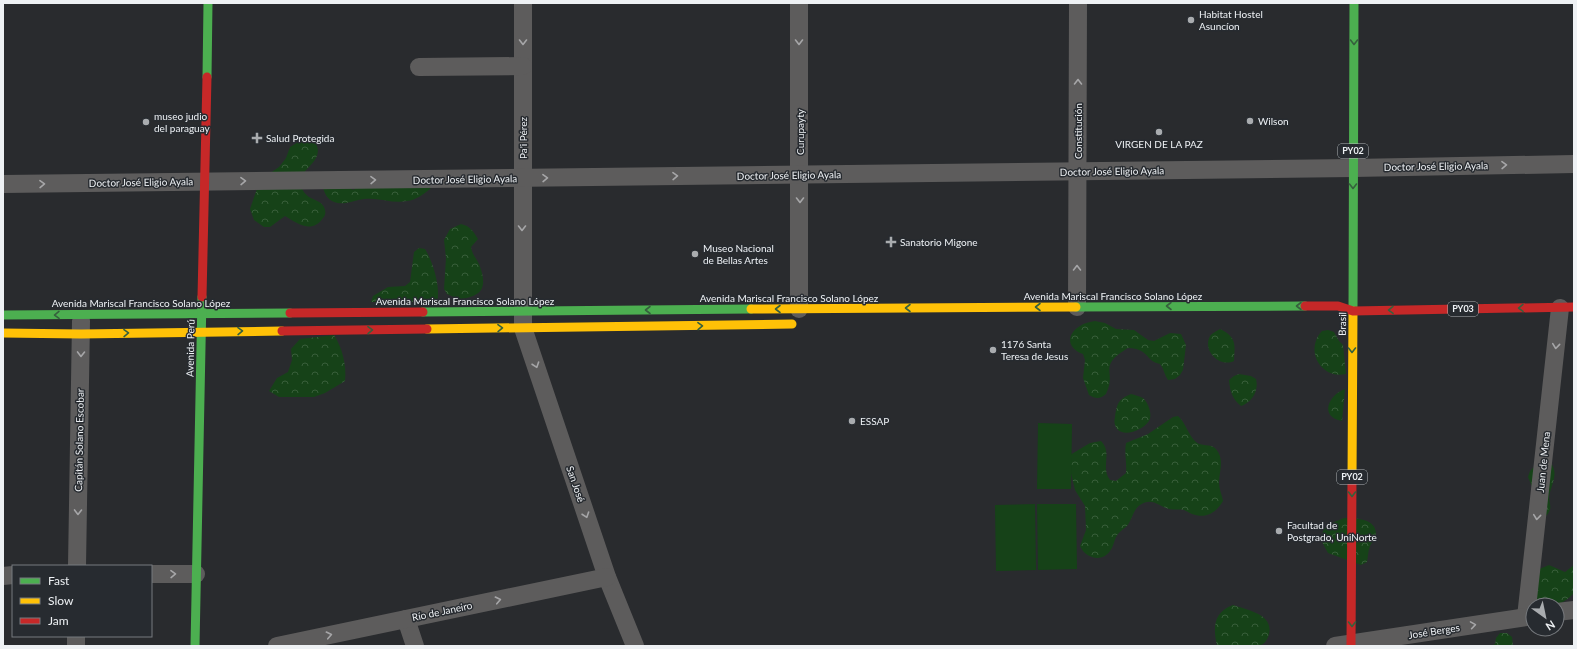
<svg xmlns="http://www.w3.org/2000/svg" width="1577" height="649" font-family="Lato,sans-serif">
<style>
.forest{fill:url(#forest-crowns)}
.pitch{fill:#164218}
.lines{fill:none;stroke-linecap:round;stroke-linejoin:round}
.street{stroke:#5d5c5c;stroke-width:18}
.fast{stroke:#4caf50;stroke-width:9}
.slow{stroke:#ffc107;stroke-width:9}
.jam{stroke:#c62828;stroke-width:9}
.oneway{stroke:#a6a6a8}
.oneway2{stroke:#36603d}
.poi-dot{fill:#a9acaf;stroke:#272b30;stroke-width:1.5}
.labels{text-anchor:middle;stroke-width:3;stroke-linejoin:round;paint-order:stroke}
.shield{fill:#272b30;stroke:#b2b6b9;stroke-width:1}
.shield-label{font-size:9px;font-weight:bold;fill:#eef1f4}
.poi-label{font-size:10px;fill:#eef1f4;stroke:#272b30;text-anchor:start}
.street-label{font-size:10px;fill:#eef1f4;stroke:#272b30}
</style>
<defs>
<pattern id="forest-crowns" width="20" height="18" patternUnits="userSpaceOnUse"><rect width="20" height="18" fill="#164218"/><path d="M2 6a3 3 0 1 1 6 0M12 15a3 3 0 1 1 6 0" fill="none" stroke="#385e3a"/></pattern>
</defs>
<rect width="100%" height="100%" fill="#292b2e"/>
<g class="forest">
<path d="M305 138C310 138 313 139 316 144 323 157 309 165 303 174 301 178 301 183 301 187 303 191 305 194 309 197 314 200 321 201 324 207 326 211 326 215 323 218 312 234 298 224 285 216L270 227H264L254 220 250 209 260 180 279 167 286 158 290 147Z"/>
<path d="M430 182 431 188C424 194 416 200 407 201 393 204 378 197 364 199 354 200 344 206 334 202 327 199 325 194 323 188H349L354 190 356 185Z"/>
<path d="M461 224C470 226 473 231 478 239L471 247C472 254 476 258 479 264 488 287 483 297 458 299L447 294 444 289 446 258 444 240 450 229Z"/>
<path d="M419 248 425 249C433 262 441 288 437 302H371L373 296 388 287 405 286 410 282 414 252Z"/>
<path d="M1095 321 1105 323 1116 329 1134 330 1148 340 1154 341 1170 333 1181 334 1186 345 1183 370 1180 375 1175 379 1168 380C1164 374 1164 369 1160 364 1145 361 1150 349 1128 348 1096 367 1118 371 1106 394 1100 399 1096 399 1089 395L1083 378 1085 360 1083 354C1068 349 1065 335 1080 326 1084 323 1090 322 1095 321Z"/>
<path d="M1220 329C1237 337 1235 345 1234 361 1220 368 1202 351 1210 336 1212 333 1217 331 1220 329Z"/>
<path d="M1328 330 1334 332 1339 341 1343 345 1346 374C1321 380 1304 350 1322 331Z"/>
<path d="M334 335C342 347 347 366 345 381L325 393 314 397H279L269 391 277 378 288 372 292 360 291 349 300 339Z"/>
<path d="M1239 374 1251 376 1256 379C1259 391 1252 402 1241 406 1232 399 1230 391 1229 380L1234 376Z"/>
<path d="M1345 389 1342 421C1319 417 1328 395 1345 389Z"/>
<path d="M1131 394C1135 395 1139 396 1143 398 1148 402 1153 415 1149 421 1144 429 1125 438 1117 429 1114 425 1114 421 1115 417 1117 404 1118 399 1131 394Z"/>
<path d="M1178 416C1186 423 1188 435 1196 442 1201 447 1211 443 1216 449 1225 460 1219 471 1219 483 1219 489 1222 495 1223 501 1216 513 1206 519 1192 514 1189 513 1187 511 1184 510 1179 509 1174 510 1169 509 1158 506 1152 497 1140 505 1133 510 1132 520 1127 526 1124 529 1120 531 1118 534 1114 539 1114 546 1110 551 1102 563 1085 558 1080 546L1086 530 1085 506 1075 490 1068 461 1070 455 1090 443 1101 441C1113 453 1100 467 1110 480L1116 481 1126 473C1127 463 1124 453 1126 443L1148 434 1173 417Z"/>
<path d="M1551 463C1559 474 1551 485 1549 497 1549 502 1552 507 1549 512 1548 515 1543 518 1540 520L1535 494 1528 477 1530 471 1534 467Z"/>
<path d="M1344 518C1355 518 1377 518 1376 535 1375 540 1372 542 1370 546 1368 551 1368 557 1367 562L1361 565 1328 553 1322 542 1323 530 1332 523Z"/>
<path d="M1549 565 1565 572 1574 565V593C1561 606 1552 609 1534 601L1537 570Z"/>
<path d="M1233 605C1247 610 1274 614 1269 634 1268 638 1266 642 1263 644 1253 649 1228 646 1217 646 1213 628 1213 612 1233 605Z"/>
<path d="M1500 633H1507L1512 637 1513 646H1491L1495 644 1496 638Z"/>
</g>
<g class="pitch">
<path d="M1038 423 1072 424 1071 489H1037Z"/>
<path d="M1035 504 1036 570 996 571 995 505Z"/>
<path d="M1037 504H1076L1077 569 1038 570Z"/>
</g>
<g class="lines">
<g class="street">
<path d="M523 3V328L607 577 635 646"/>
<path d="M799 3V309"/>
<path d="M419 67 523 66"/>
<path d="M3 184 1353 168 1574 164"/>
<path d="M1077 307 1078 3"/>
<path d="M77 566 81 321"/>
<path d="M151 574H196"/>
<path d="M3 576 13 575"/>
<path d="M1557 612 1574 610"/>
<path d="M1526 617 1560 308"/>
<path d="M406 619 415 646"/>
<path d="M76 646V636"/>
<path d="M277 646 607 577"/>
<path d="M1335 646 1533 616"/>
</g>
<g class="fast">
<path d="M207 77 208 3"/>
<path d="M1076 307 1305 306"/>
<path d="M1353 311 1354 3"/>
<path d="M423 312 751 309"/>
<path d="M3 315 290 313"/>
<path d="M195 646 202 297"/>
</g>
<g class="slow">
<path d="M751 309 1076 307"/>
<path d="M427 329 792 324"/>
<path d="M3 333 81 334 282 331"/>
<path d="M1352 478 1353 311"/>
</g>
<g class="jam">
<path d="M202 297 207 77"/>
<path d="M1305 306H1338L1353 311 1574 307"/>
<path d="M290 313 423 312"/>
<path d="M282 331 427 329"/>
<path d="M1351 646 1352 478"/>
</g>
</g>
<defs><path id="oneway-chevron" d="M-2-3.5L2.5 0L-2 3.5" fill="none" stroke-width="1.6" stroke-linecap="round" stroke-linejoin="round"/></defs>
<g class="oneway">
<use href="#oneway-chevron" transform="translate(523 42) rotate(90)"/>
<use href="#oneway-chevron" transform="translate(799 42) rotate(90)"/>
<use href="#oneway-chevron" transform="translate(1078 82) rotate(-90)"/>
<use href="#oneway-chevron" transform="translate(1504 165) rotate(-1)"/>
<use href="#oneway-chevron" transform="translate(675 176) rotate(-1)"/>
<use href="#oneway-chevron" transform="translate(545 178) rotate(-1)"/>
<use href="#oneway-chevron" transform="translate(373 180) rotate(-1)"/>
<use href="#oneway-chevron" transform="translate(243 181) rotate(-1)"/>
<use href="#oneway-chevron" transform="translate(42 184) rotate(-1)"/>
<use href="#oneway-chevron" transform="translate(800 200) rotate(90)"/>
<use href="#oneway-chevron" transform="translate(522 228) rotate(90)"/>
<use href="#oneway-chevron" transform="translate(1077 268) rotate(-90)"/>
<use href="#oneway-chevron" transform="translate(1556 346) rotate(96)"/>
<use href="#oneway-chevron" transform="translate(81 354) rotate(91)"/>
<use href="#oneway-chevron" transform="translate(536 365) rotate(71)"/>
<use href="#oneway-chevron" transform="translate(78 512) rotate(91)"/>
<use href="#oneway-chevron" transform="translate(586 515) rotate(71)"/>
<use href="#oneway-chevron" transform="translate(1537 517) rotate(96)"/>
<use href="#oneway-chevron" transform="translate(173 574) rotate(-1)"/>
<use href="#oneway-chevron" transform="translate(498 600) rotate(-12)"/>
<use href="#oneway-chevron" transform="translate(1473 625) rotate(-9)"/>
<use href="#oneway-chevron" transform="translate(329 635) rotate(-12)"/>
</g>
<g class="oneway2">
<use href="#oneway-chevron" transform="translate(1354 42) rotate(90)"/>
<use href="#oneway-chevron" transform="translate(1353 186) rotate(90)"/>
<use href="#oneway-chevron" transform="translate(1169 306) rotate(180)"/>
<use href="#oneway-chevron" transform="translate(1299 306) rotate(180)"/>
<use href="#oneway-chevron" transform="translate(1038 307) rotate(180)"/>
<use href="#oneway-chevron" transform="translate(908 308) rotate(180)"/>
<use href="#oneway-chevron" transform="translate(1521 308) rotate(179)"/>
<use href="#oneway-chevron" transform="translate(778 309) rotate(180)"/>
<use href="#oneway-chevron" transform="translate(648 310) rotate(180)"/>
<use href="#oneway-chevron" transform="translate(1391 310) rotate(179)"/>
<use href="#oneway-chevron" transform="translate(57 315) rotate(179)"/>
<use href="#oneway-chevron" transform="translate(700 326) rotate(-1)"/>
<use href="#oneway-chevron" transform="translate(500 328) rotate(-1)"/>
<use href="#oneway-chevron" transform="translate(370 330) rotate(-1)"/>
<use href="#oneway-chevron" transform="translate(240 331) rotate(-1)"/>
<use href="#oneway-chevron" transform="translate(126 333) rotate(-1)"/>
<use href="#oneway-chevron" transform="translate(1352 350) rotate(90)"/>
<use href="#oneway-chevron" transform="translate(1352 494) rotate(90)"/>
<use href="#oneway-chevron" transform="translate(1352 624) rotate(90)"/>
</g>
<g class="poi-dot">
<circle cx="1191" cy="20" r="4"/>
<circle cx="1250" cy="121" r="4"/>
<circle cx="146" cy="122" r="4"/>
<circle cx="1159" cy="132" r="4"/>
<path d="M255 132h4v4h4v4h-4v4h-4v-4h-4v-4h4z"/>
<path d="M889 236h4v4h4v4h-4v4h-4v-4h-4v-4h4z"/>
<circle cx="695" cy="254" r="4"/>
<circle cx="993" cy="350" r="4"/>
<circle cx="852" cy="421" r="4"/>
<circle cx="1279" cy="531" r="4"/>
</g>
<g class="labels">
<g class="shield">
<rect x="1338" y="144" width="30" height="14" rx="3"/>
<rect x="1448" y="302" width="30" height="14" rx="3"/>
<rect x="1337" y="470" width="30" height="14" rx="3"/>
</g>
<g class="shield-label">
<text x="1353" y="154">PY02</text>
<text x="1463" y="312">PY03</text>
<text x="1352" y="480">PY02</text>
</g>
<g class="poi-label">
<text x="1199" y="18">Habitat Hostel<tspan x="1199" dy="12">Asuncíon</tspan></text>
<text x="154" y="120">museo judio<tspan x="154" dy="12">del paraguay</tspan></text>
<text x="1258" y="125">Wilson</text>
<text x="266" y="142">Salud Protegida</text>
<text x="1159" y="148" text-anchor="middle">VIRGEN DE LA PAZ</text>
<text x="900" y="246">Sanatorio Migone</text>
<text x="703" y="252">Museo Nacional<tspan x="703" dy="12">de Bellas Artes</tspan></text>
<text x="1001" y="348">1176 Santa<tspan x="1001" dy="12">Teresa de Jesus</tspan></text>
<text x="860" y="425">ESSAP</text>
<text x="1287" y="529">Facultad de<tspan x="1287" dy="12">Postgrado, UniNorte</tspan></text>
</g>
<g class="street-label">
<text transform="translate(1078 131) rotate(-90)" y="4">Constitución</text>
<text transform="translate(800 132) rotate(-90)" y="4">Curupayty</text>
<text transform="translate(523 138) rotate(-90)" y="4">Pa'i Pérez</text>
<text transform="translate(1436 166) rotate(-1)" y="4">Doctor José Eligio Ayala</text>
<text transform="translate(1112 171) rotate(-1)" y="4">Doctor José Eligio Ayala</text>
<text transform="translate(789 175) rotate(-1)" y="4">Doctor José Eligio Ayala</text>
<text transform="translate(465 179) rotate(-1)" y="4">Doctor José Eligio Ayala</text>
<text transform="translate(141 182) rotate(-1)" y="4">Doctor José Eligio Ayala</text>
<text x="1113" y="300">Avenida Mariscal Francisco Solano López</text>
<text x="789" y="302">Avenida Mariscal Francisco Solano López</text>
<text x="465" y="305">Avenida Mariscal Francisco Solano López</text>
<text x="141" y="307">Avenida Mariscal Francisco Solano López</text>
<text transform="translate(1342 324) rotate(-89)" y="4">Brasil</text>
<text transform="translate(190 348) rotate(-89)" y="4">Avenida Perú</text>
<text transform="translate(79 440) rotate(-89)" y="4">Capitán Solano Escobar</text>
<text transform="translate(1543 462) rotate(-84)" y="4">Juan de Mena</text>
<text transform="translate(576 484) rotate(71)" y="4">San José</text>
<text transform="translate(442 611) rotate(-12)" y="4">Río de Janeiro</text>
<text transform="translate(1434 631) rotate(-9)" y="4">José Berges</text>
</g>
</g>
<rect width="1577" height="649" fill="none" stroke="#eef1f4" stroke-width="8"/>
<rect x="12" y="565" width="140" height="72" fill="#272b30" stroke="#777a7e"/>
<rect x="20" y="578" width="20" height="6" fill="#4caf50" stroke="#777a7e"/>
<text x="48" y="585" font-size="12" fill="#eef1f4">Fast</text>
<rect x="20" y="598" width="20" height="6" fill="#ffc107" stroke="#777a7e"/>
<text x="48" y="605" font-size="12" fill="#eef1f4">Slow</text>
<rect x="20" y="618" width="20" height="6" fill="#c62828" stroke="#777a7e"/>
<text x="48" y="625" font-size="12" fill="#eef1f4">Jam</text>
<g transform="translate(1545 617) rotate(147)"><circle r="19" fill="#272b30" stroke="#777a7e"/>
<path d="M0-3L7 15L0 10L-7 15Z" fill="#a9acaf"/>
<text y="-6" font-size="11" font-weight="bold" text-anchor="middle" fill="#eef1f4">N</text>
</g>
</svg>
